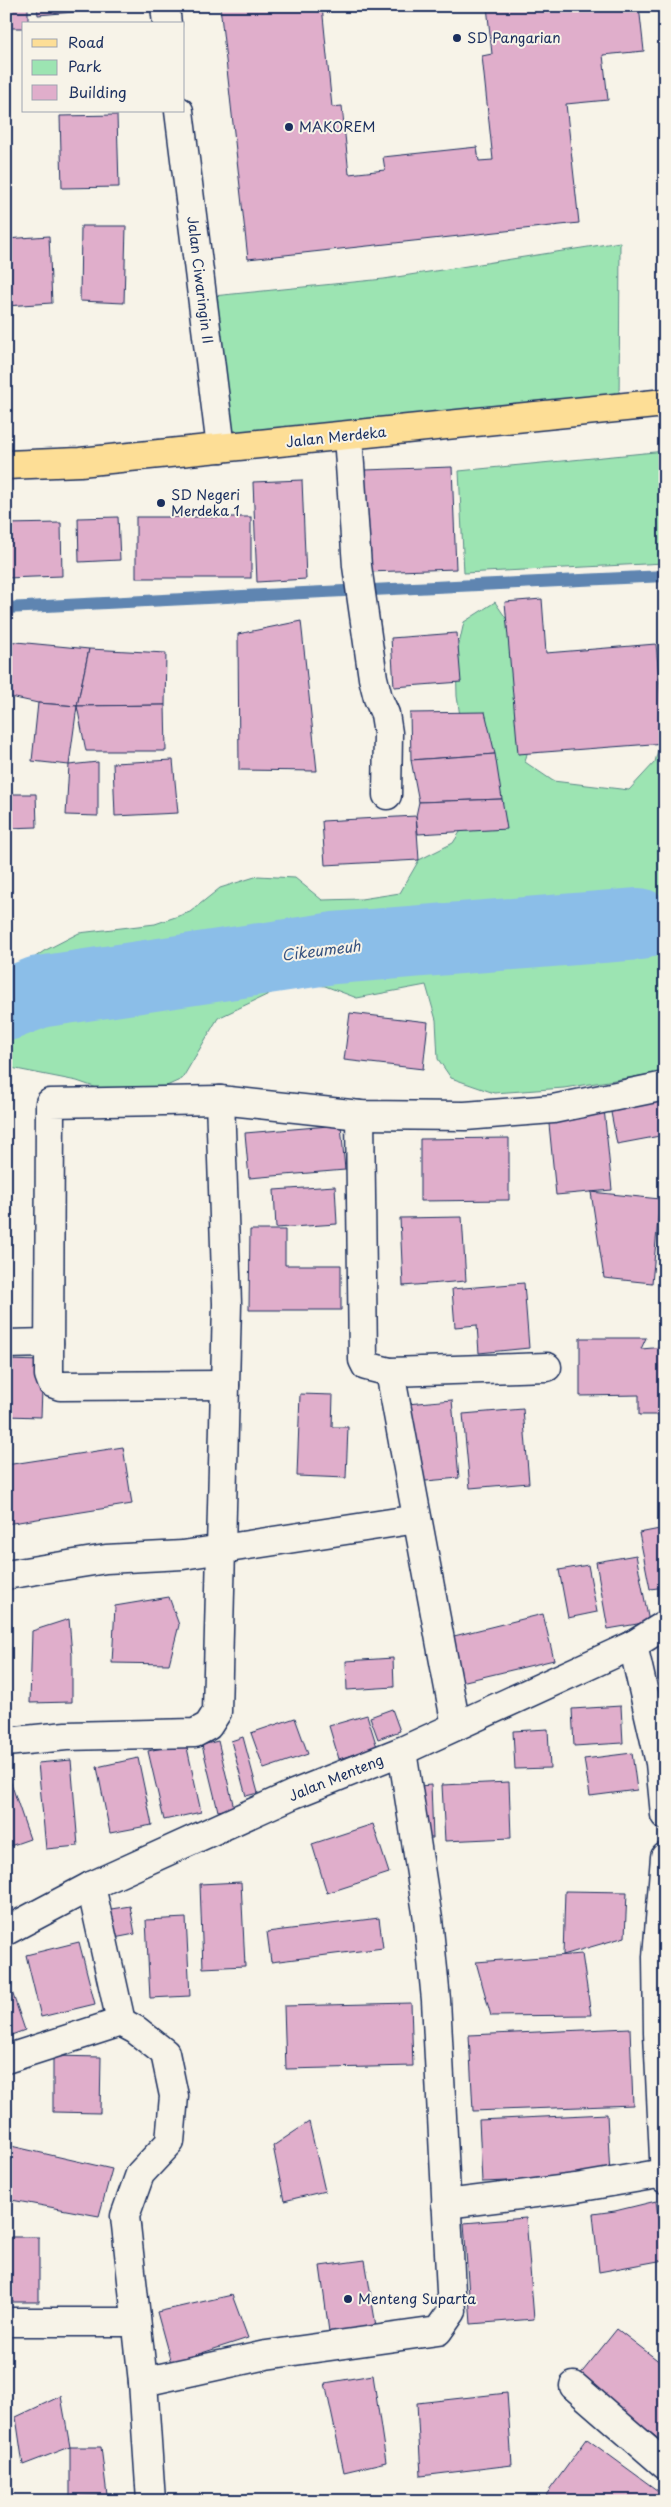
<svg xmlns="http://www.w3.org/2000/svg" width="671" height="2507" font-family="'Playpen Sans',sans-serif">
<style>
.green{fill:#9ce4b2;stroke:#5c8a88}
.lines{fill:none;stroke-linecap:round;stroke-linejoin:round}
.stream{stroke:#5e85b1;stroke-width:12}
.river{stroke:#8bbee8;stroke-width:72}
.building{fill:#e0aecb;stroke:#1b2f5e}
.minor-casing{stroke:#1b2f5e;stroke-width:31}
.major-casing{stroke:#1b2f5e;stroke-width:31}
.minor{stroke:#f7f3e8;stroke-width:28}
.major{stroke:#fdde96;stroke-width:28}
.poi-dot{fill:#1b2f5e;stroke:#f7f3e8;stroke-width:2}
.labels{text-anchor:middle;stroke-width:4;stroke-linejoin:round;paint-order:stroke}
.poi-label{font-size:14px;fill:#1b2f5e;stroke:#f7f3e8;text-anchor:start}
.street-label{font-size:14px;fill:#1b2f5e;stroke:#f7f3e8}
.water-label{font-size:15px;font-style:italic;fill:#375380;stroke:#f7f3e8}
</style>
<rect width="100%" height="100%" fill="#f7f3e8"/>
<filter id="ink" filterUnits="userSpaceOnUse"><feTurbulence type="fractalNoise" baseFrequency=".02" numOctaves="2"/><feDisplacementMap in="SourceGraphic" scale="10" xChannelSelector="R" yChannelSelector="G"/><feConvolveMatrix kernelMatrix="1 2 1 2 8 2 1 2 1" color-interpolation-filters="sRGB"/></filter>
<g filter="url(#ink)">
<g class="green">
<path d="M620 242 619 408 221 448 203 297 384 279Z"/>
<path d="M665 451V563L464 573 459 471Z"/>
<path d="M495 602 514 630 533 729 525 762 553 781 629 790 655 762 665 722V1072L564 1088 494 1093 451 1078 438 1059 436 1020 426 985 357 998 325 986 292 983 218 1018 182 1079 149 1094 126 1098 77 1081 6 1067V977L44 951 79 933 155 924 190 912 220 888 258 876 295 878 322 900 361 899 400 893 419 860 453 843 474 810 457 696 456 658 464 622Z"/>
</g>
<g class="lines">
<g class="stream">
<path d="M372 590 665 576"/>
<path d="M6 608 344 591"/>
</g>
<path class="river" d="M6 1005 39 992 334 948 639 924"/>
</g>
<g class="building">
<path d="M6 6H28V24H24V28H6Z"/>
<path d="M37 6H110V9L38 15Z"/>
<path d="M220 6H322L332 107 342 106 349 174 385 170 383 157 477 147 479 161 493 160 482 56 492 54 487 6H639L644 51 603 55 608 100 566 104 579 223 248 259Z"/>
<path d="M117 115 119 187 62 188 60 116Z"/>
<path d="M81 226H126L124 303 80 301Z"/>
<path d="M49 236 52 303 6 306V239Z"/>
<path d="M452 467 456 569 368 572 365 470Z"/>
<path d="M302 480 306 579 257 582 253 482Z"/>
<path d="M118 517 120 560 79 562 78 518Z"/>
<rect x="136" y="517" width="115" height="61"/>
<path d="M61 523 62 576 6 578V524Z"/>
<path d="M542 599 546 653 656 644 665 743 518 754 505 602Z"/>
<path d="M301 621 317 771 239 770 238 634Z"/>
<path d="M457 633 461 682 394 687 391 638Z"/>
<path d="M6 641 89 649 77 706 38 703 6 696Z"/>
<path d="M89 649 166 653 165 705 77 706Z"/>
<path d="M38 703 77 706 69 765 32 761Z"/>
<path d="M165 705 166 751H86L77 706Z"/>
<path d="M485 712 495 754 411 760 410 713Z"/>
<path d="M495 754 502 799 419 802 411 760Z"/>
<path d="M173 760 178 813 115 816 113 763Z"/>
<path d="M98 762V816L66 815 69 765Z"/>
<path d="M7 794H36L37 827 8 828Z"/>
<path d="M502 799 507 829 418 834 416 816 419 802Z"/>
<path d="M416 816 419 860 325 865 322 821Z"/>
<path d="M350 1013 428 1022 423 1069 344 1060Z"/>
<path d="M665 1093V1135L617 1144 609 1102Z"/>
<path d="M604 1108 612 1190 556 1195 548 1114Z"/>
<path d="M341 1125 345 1170 249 1178 245 1133Z"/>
<path d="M509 1138V1200L420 1201V1139Z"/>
<path d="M335 1186 337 1224 276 1228 274 1190Z"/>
<path d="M591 1192 660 1199 652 1283 604 1278Z"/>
<path d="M462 1217 466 1281 403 1286 400 1218Z"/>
<path d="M250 1230H285V1265H341V1310H249Z"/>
<path d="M524 1283 529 1348 479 1353 477 1325 455 1327 452 1289Z"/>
<path d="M580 1338H646L641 1349 665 1347V1415H639V1395L580 1396Z"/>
<path d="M6 1360 43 1361 41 1417 6 1416Z"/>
<path d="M300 1394 333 1395 332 1427H348L346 1478 297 1476Z"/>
<path d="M452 1400 459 1478 415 1482 407 1404Z"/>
<path d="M523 1409 529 1483 470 1488 463 1414Z"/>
<path d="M123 1447 132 1504 6 1524V1465Z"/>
<path d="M665 1528V1587L650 1589 639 1533Z"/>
<path d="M636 1555 649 1622 608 1629 596 1562Z"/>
<path d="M588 1565 597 1612 568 1618 559 1570Z"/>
<path d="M169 1597 179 1625 169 1664 112 1663 115 1606Z"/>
<path d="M543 1614 554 1660 457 1683 446 1638Z"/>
<path d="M69 1619 72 1655V1702L30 1703 32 1631Z"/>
<path d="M393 1658 394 1687 347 1690 346 1661Z"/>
<path d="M621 1706 623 1743 574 1746 572 1709Z"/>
<path d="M392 1709 400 1731 378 1739 370 1717Z"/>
<path d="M367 1715 377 1747 339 1759 329 1726Z"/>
<path d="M295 1718 308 1754 264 1769 251 1733Z"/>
<path d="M548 1729 550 1768 515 1769 513 1731Z"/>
<path d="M243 1737 258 1793 246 1796 231 1741Z"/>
<path d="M218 1741 234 1808 218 1811 202 1745Z"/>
<path d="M186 1743 201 1812 164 1820 148 1751Z"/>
<path d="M632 1753 637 1790 590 1796 584 1759Z"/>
<path d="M138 1758 152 1825 110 1833 97 1767Z"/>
<path d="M71 1760 78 1846 46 1849 38 1763Z"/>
<path d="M9 1777 30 1839 10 1846 6 1835V1778Z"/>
<path d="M509 1782 511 1838 445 1841 442 1785Z"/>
<path d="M431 1785 433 1838H421L419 1786Z"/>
<path d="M373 1824 389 1873 327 1893 312 1844Z"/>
<path d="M241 1882 245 1966 203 1968 200 1884Z"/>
<path d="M565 1891 627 1892 625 1937 563 1955Z"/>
<path d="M130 1906 135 1934 109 1939 105 1910Z"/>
<path d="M186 1918 190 1996 150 1998 146 1920Z"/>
<path d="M379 1918 383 1948 271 1962 267 1932Z"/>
<path d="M79 1942 95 2004 41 2017 26 1955Z"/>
<path d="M582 1954 591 2015 491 2016 476 1962Z"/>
<path d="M6 1974 25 2030 6 2037Z"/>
<path d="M411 2003 413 2066 286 2069 284 2006Z"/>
<path d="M630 2028 633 2105 473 2111 469 2035Z"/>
<path d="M53 2056 101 2057 100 2113 53 2112Z"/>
<path d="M607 2114 610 2177 482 2182 479 2120Z"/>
<path d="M309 2122 325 2191 284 2201 273 2146Z"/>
<path d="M11 2146 112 2169 99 2216 6 2199V2167Z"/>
<path d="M656 2201 664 2260 599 2272 593 2214 615 2211Z"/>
<path d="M526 2218 534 2319 471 2324 464 2223Z"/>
<rect x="6" y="2237" width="33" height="65"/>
<path d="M365 2260 377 2332 330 2339 320 2266Z"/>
<path d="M232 2295 248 2338 171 2363 157 2312Z"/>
<path d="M617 2329 665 2366V2444L579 2376Z"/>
<path d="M373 2375 386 2462 344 2472 325 2383Z"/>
<path d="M507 2393 512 2465 421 2476 417 2403Z"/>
<path d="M61 2396 70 2447 23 2465 16 2417Z"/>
<path d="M587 2439 665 2496V2501H553L546 2495Z"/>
<path d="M70 2447H101L107 2495 70 2497Z"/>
</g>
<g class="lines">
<g class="minor-casing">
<g id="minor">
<path d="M165 6 167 24"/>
<path d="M179 111 221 448"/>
<path d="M348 436 357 566 373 678 378 698 385 714 388 733 387 795"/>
<path d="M360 1115 363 1360 366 1366 390 1372 547 1367"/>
<path d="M6 1344 49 1343"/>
<path d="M390 1372 456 1726"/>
<path d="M225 1385 60 1386 52 1383 49 1375 50 1103 220 1100 360 1115 465 1116 553 1109 665 1086"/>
<path d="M6 1575 106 1559 183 1555 417 1519"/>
<path d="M633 1645 660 1763 665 1815"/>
<path d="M6 1742 66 1736 195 1733 208 1726 217 1712 227 1304 220 1100"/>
<path d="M665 1857 657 1957 658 2033 665 2179"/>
<path d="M91 1886 121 2022"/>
<path d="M6 1931 91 1886 294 1794 402 1751 633 1645 665 1625"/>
<path d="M121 2022 136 2030 165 2053 174 2096 170 2142 140 2174 125 2216 143 2382 151 2501"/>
<path d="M6 2059 121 2022"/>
<path d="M446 2204 576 2188 664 2173"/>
<path d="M6 2322H136"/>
<path d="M143 2382 266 2355 438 2331 452 2311 436 2000 428 1919 402 1751"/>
<path d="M574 2386 665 2465"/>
</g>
</g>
<g class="major-casing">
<path id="major" d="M6 465 80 462 665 403"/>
</g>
<use href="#minor" class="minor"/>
<use href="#major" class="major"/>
</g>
</g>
<g class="poi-dot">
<circle cx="457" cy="38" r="5"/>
<circle cx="289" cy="127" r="5"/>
<circle cx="161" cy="503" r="5"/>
<circle cx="348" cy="2299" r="5"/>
</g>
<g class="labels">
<g class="poi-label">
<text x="467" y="43">SD Pangarian</text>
<text x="299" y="132">MAKOREM</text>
<text x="171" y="500">SD Negeri<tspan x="171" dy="16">Merdeka 1</tspan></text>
<text x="358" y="2304">Menteng Suparta</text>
</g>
<g class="street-label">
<text transform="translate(200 280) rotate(83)" y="5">Jalan Ciwaringin II</text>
<text transform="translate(336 437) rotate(-6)" y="5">Jalan Merdeka</text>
<text transform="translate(336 1778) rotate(-22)" y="5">Jalan Menteng</text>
</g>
<g class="water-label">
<text transform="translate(321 951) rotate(-7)" y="5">Cikeumeuh</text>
</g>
</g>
<rect width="671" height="2507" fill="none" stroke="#f7f3e8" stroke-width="25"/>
<rect x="12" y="12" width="646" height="2482" fill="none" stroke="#1b2f5e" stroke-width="2" filter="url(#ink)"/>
<rect x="22" y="22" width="162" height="90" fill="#f7f3e8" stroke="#9fa5b1"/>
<rect x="32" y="39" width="25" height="8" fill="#fdde96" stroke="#9fa5b1"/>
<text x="68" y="48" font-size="15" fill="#1b2f5e">Road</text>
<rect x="32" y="60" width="25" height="15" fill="#9ce4b2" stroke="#9fa5b1"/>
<text x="68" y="72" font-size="15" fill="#1b2f5e">Park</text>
<rect x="32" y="85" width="25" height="15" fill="#e0aecb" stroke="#9fa5b1"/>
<text x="68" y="98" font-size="15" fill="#1b2f5e">Building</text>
</svg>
